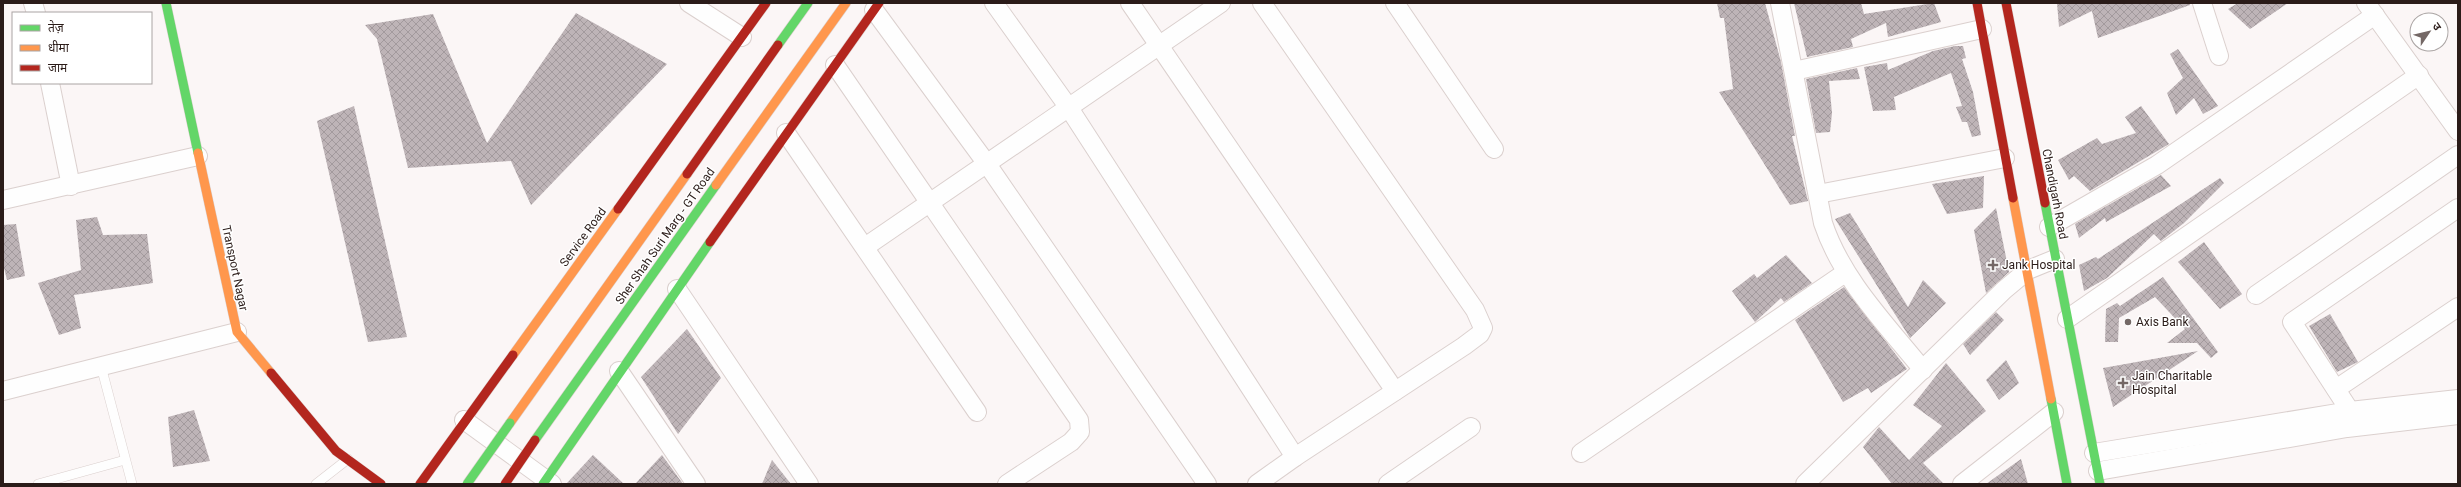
<svg xmlns="http://www.w3.org/2000/svg" width="2461" height="487" font-family="Roboto,'Noto Sans Devanagari',sans-serif">
<style>
.building{fill:url(#building-cross-hatch)}
.lines{fill:none;stroke-linecap:round;stroke-linejoin:round}
.lane-casing{stroke:#dbd0ce;stroke-width:10}
.street-casing{stroke:#dbd0ce;stroke-width:20}
.fast-casing{stroke:#dbd0ce;stroke-width:10}
.slow-casing{stroke:#dbd0ce;stroke-width:10}
.jam-casing{stroke:#dbd0ce;stroke-width:10}
.lane{stroke:#fefefe;stroke-width:9}
.street{stroke:#fefefe;stroke-width:18}
.fast{stroke:#63d668;stroke-width:9}
.slow{stroke:#ff974d;stroke-width:9}
.jam{stroke:#b3261e;stroke-width:9}
.fast-bridge-casing{stroke:#dbd0ce;stroke-width:10;stroke-linecap:butt}
.jam-bridge-casing{stroke:#dbd0ce;stroke-width:10;stroke-linecap:butt}
.fast-bridge{stroke:#63d668;stroke-width:9}
.jam-bridge{stroke:#b3261e;stroke-width:9}
.poi-dot{fill:#746866;stroke:#fff;stroke-width:1.5}
.labels{text-anchor:middle;stroke-width:3;stroke-linejoin:round;paint-order:stroke}
.street-label{font-size:12px;fill:#2b1c19;stroke:#fff}
.poi-label{font-size:12px;fill:#2b1c19;stroke:#fff;text-anchor:start}
</style>
<defs>
<pattern id="building-cross-hatch" width="8" height="8" patternUnits="userSpaceOnUse"><rect width="8" height="8" fill="#beb4b7"/><path d="M0 0l8 8M0 8l8-8" fill="none" stroke="#a39a9d"/></pattern>
</defs>
<rect width="100%" height="100%" fill="#fbf6f6"/>
<g class="building">
<path d="M1717 3H1765L1781 62 1795 136H1792L1808 201 1790 205 1719 92 1733 89 1724 18H1720Z"/>
<path d="M1794 3H1861L1864 14 1934 3 1941 22 1888 37 1886 23 1851 39 1853 47 1807 57Z"/>
<path d="M2057 3H2190V5L2098 38 2092 11 2059 27Z"/>
<path d="M2238 3H2288L2250 29 2228 9Z"/>
<path d="M576 13 667 64 531 205 511 161 408 168 377 39 365 25 433 14 487 143Z"/>
<path d="M1955 46H1963L1966 58 1962 59 1973 92 1981 135 1972 137 1967 122H1962L1956 107 1962 106 1951 73 1894 97 1896 110 1873 111 1864 67 1887 63 1888 70 1933 51Z"/>
<path d="M2178 49 2218 106 2203 114 2194 98 2176 115 2167 93 2183 78 2170 54Z"/>
<path d="M1857 68 1860 79 1829 81 1832 113 1830 132 1816 133 1806 79Z"/>
<path d="M354 106 407 337 368 342 317 121Z"/>
<path d="M2141 106 2169 144 2090 191 2074 176 2069 180 2058 160 2097 138 2102 144 2136 133 2125 117Z"/>
<path d="M2161 175 2171 186 2106 222 2105 218 2079 238 2075 224Z"/>
<path d="M1984 176 1983 208 1947 214 1932 184Z"/>
<path d="M2220 178 2224 183 2184 223 2161 241 2154 234 2107 278 2084 291 2079 265 2096 257 2098 259Z"/>
<path d="M1996 208 2009 272 1986 293 1974 230Z"/>
<path d="M1850 213 1908 307 1923 280 1946 303 1910 338 1835 219Z"/>
<path d="M97 217 103 235 147 234 153 283 74 295 81 328 59 335 38 283 81 270 76 220Z"/>
<path d="M16 224 25 276 7 280 3 264V225Z"/>
<path d="M2204 242 2242 294 2220 309 2178 262Z"/>
<path d="M1786 255 1812 283 1784 302 1781 298 1755 322 1732 291 1754 274 1757 278Z"/>
<path d="M2163 277 2218 352 2211 358 2197 343H2167L2185 329 2155 297 2119 318 2118 342H2105L2106 309 2117 303 2120 306Z"/>
<path d="M1844 287 1907 369 1871 393 1868 388 1843 402 1795 320Z"/>
<path d="M1996 312 2004 320 1970 355 1963 344Z"/>
<path d="M2330 314 2358 362 2337 372 2309 326Z"/>
<path d="M687 329 721 378 678 434 641 377Z"/>
<path d="M2198 351 2113 407 2103 368Z"/>
<path d="M2006 360 2019 383 1999 400 1986 380Z"/>
<path d="M1946 363 1986 411 1923 463 1944 484H1892L1863 447 1879 427 1909 460 1942 426 1913 405Z"/>
<path d="M194 410 210 461 173 467 168 417Z"/>
<path d="M593 455 624 484H566Z"/>
<path d="M662 455 683 484H635Z"/>
<path d="M2021 459 2028 484H1986Z"/>
<path d="M772 460 791 484H762Z"/>
</g>
<g class="lines">
<g class="lane-casing">
<g id="lane">
<path d="M101 366 132 484"/>
<path d="M38 484 125 460"/>
<path d="M316 484 348 459"/>
</g>
</g>
<g class="street-casing">
<g id="street">
<path d="M33 3 36 13"/>
<path d="M689 3 742 37"/>
<path d="M994 3 1069 108 1295 457 1464 346 1480 334 1483 328 1475 310 1262 3"/>
<path d="M1130 3 1395 391"/>
<path d="M1395 3 1494 149"/>
<path d="M1780 3 1823 223C1842 280 1886 324 1923 370"/>
<path d="M2202 3 2219 56"/>
<path d="M2366 3 2458 131"/>
<path d="M874 10 987 164 1207 484"/>
<path d="M835 65 1079 420 1080 432 1071 442 1007 484"/>
<path d="M1794 71 1982 29"/>
<path d="M50 83 71 186"/>
<path d="M786 133 977 412"/>
<path d="M1818 194 2005 158"/>
<path d="M3 200 198 156"/>
<path d="M2049 227 2157 165 2375 15"/>
<path d="M865 247 1221 3"/>
<path d="M677 289 809 484"/>
<path d="M2256 295 2458 155"/>
<path d="M2067 319 2419 75"/>
<path d="M619 371 696 484"/>
<path d="M2336 389 2458 307"/>
<path d="M3 391 237 332"/>
<path d="M2350 411 2292 322 2458 208"/>
<path d="M464 420 552 484"/>
<path d="M1581 453 1845 273"/>
<path d="M2094 453 2350 411 2458 399"/>
<path d="M2098 471 2347 428 2458 415"/>
<path d="M1257 484 1295 457"/>
<path d="M1388 484 1471 427"/>
<path d="M1805 484 2004 290 2028 270 2055 259"/>
<path d="M1962 484 2054 412"/>
</g>
</g>
<g class="fast-casing">
<g id="fast">
<path d="M166 3 198 153"/>
<path d="M778 45 808 3"/>
<path d="M2045 203 2100 484"/>
<path d="M2051 399 2067 484"/>
<path d="M535 440 716 185"/>
<path d="M543 484 710 242"/>
</g>
</g>
<g class="slow-casing">
<g id="slow">
<path d="M198 153 237 332 271 373"/>
<path d="M716 185 846 3"/>
<path d="M2013 198 2051 399"/>
<path d="M513 355 618 209"/>
<path d="M510 423 687 174"/>
</g>
</g>
<g class="jam-casing">
<g id="jam">
<path d="M1977 3 2013 198"/>
<path d="M2006 3 2045 203"/>
<path d="M687 174 778 45"/>
<path d="M618 209 766 3"/>
<path d="M710 242 879 3"/>
<path d="M271 373 336 451 381 484"/>
<path d="M420 484 513 355"/>
</g>
</g>
<use href="#lane" class="lane"/>
<use href="#street" class="street"/>
<use href="#fast" class="fast"/>
<use href="#slow" class="slow"/>
<use href="#jam" class="jam"/>
<g class="fast-bridge-casing">
<path id="fast-bridge" d="M467 484 510 423"/>
</g>
<g class="jam-bridge-casing">
<path id="jam-bridge" d="M505 484 535 440"/>
</g>
<use href="#fast-bridge" class="fast-bridge"/>
<use href="#jam-bridge" class="jam-bridge"/>
</g>
<g class="poi-dot">
<path d="M1991 259h4v4h4v4h-4v4h-4v-4h-4v-4h4z"/>
<circle cx="2128" cy="322" r="4"/>
<path d="M2121 377h4v4h4v4h-4v4h-4v-4h-4v-4h4z"/>
</g>
<g class="labels">
<g class="street-label">
<text transform="translate(2055 194) rotate(79)" y="4">Chandigarh Road</text>
<text transform="translate(665 236) rotate(-55)" y="4">Sher Shah Suri Marg - GT Road</text>
<text transform="translate(583 237) rotate(-54)" y="4">Service Road</text>
<text transform="translate(235 268) rotate(78)" y="4">Transport Nagar</text>
</g>
<g class="poi-label">
<text x="2002" y="269">Jank Hospital</text>
<text x="2136" y="326">Axis Bank</text>
<text x="2132" y="380">Jain Charitable<tspan x="2132" dy="14">Hospital</tspan></text>
</g>
</g>
<rect width="2461" height="487" fill="none" stroke="#2b1c19" stroke-width="8"/>
<rect x="12" y="12" width="140" height="72" fill="#ffffff" stroke="#aaa4a3"/>
<rect x="20" y="25" width="20" height="6" fill="#63d668" stroke="#aaa4a3"/>
<text x="48" y="32" font-size="12" fill="#2b1c19">तेज़</text>
<rect x="20" y="45" width="20" height="6" fill="#ff974d" stroke="#aaa4a3"/>
<text x="48" y="52" font-size="12" fill="#2b1c19">धीमा</text>
<rect x="20" y="65" width="20" height="6" fill="#b3261e" stroke="#aaa4a3"/>
<text x="48" y="72" font-size="12" fill="#2b1c19">जाम</text>
<g transform="translate(2429 32) rotate(55)"><circle r="19" fill="#ffffff" stroke="#aaa4a3"/>
<path d="M0-3L7 15L0 10L-7 15Z" fill="#746866"/>
<text y="-6" font-size="11" font-weight="bold" text-anchor="middle" fill="#2b1c19">उ</text>
</g>
</svg>
